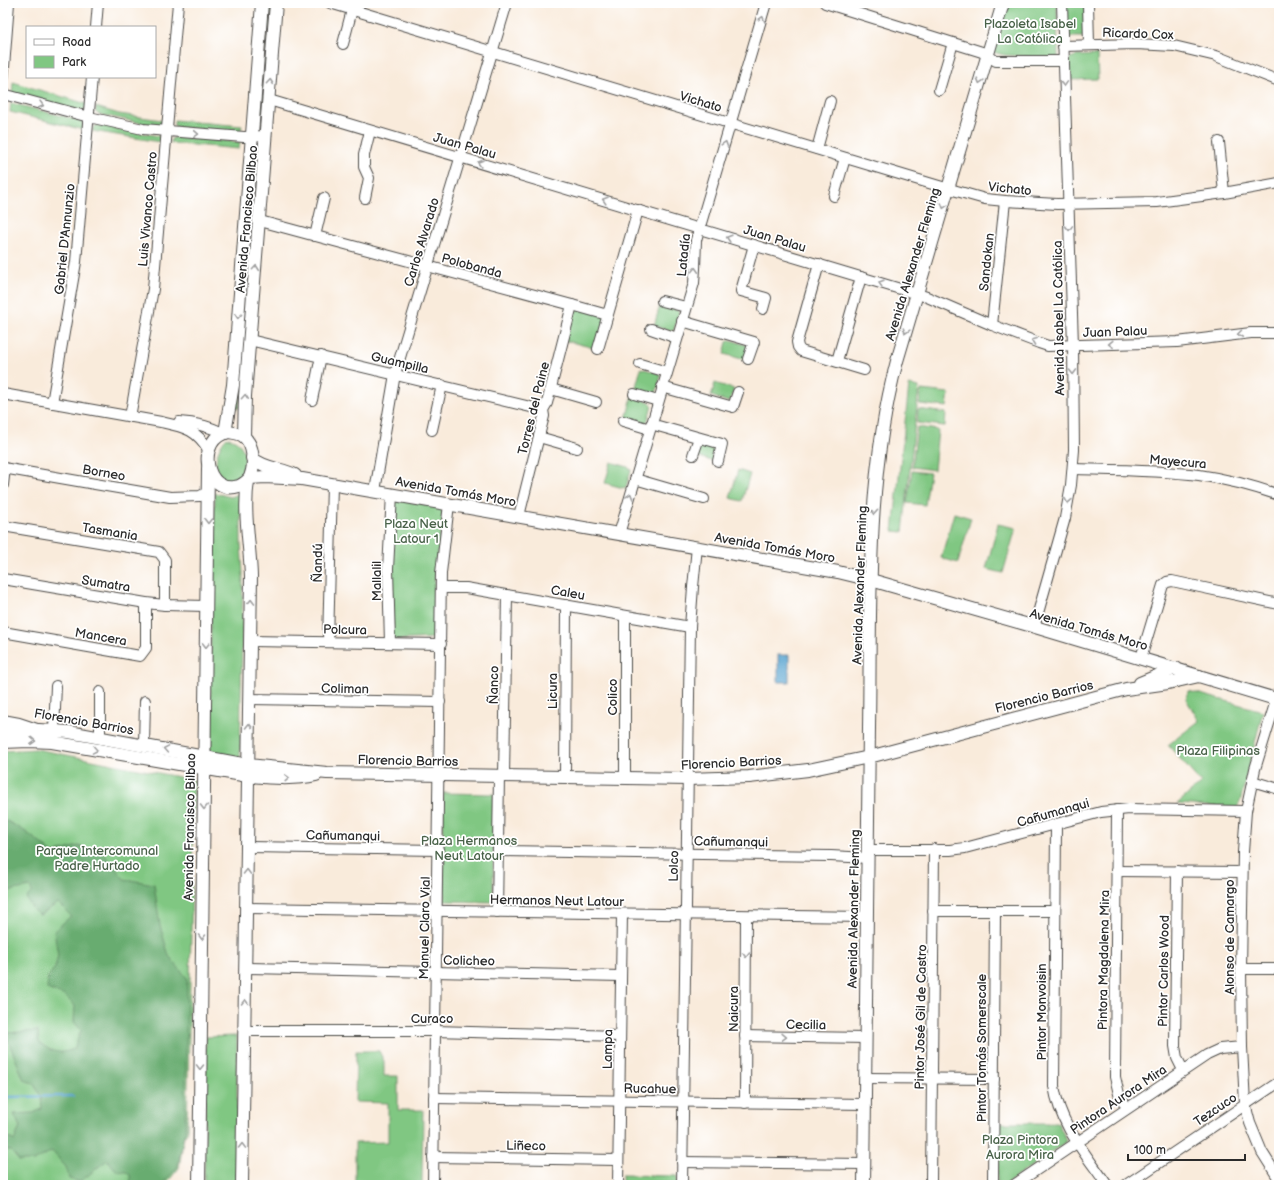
<svg xmlns="http://www.w3.org/2000/svg" width="1282" height="1188" font-family="'Balsamiq Sans',sans-serif">
<style>
.green{fill:#80c782;stroke:#567956}
.forest{fill:#68ac70;stroke:#4a6c4e}
.water{fill:#56a3cf;stroke:#40677d}
.lines{fill:none;stroke-linecap:round;stroke-linejoin:round}
.stream{stroke:#56a3cf;stroke-width:2.5}
.minor-casing{stroke:#4a4845;stroke-width:12}
.major-casing{stroke:#4a4845;stroke-width:14}
.minor{stroke:#fff;stroke-width:10}
.major{stroke:#fff;stroke-width:12}
.oneway{stroke:#a0a0a0}
.labels{text-anchor:middle;stroke-width:3.5;stroke-linejoin:round;paint-order:stroke}
.park-label{font-size:13px;fill:#496249;stroke:#fff}
.street-label{font-size:13px;fill:#2b2b2b;stroke:#fff}
</style>
<rect width="100%" height="100%" fill="#fff"/>
<filter id="ink" filterUnits="userSpaceOnUse"><feTurbulence type="fractalNoise" baseFrequency=".025" numOctaves="2"/><feDisplacementMap in="SourceGraphic" scale="8" xChannelSelector="R" yChannelSelector="G"/><feConvolveMatrix kernelMatrix="1 2 1 2 8 2 1 2 1" color-interpolation-filters="sRGB"/></filter>
<filter id="wash" filterUnits="userSpaceOnUse"><feTurbulence type="fractalNoise" baseFrequency=".012" numOctaves="4" result="noise"/><feDisplacementMap in="SourceGraphic" scale="16" xChannelSelector="R" yChannelSelector="G"/><feGaussianBlur stdDeviation="0.9" result="paint"/><feColorMatrix in="noise" values="0 0 0 0 0 0 0 0 0 0 0 0 0 0 0 0 0 1.4 0 .05"/><feComposite in="paint" operator="in"/></filter>
<g filter="url(#wash)">
<rect width="100%" height="100%" fill="#f9ebdb"/>
<g class="green">
<path d="M269 3H272L239 408H236Z"/>
<path d="M1008 3H1057L1058 58 1004 55 993 52Z"/>
<path d="M1066 3H1085L1086 37H1067Z"/>
<path d="M1097 55 1098 79 1069 80V58L1076 56Z"/>
<path d="M13 82 87 104 85 109 81 112 12 95Z"/>
<path d="M11 103 82 121 84 130 10 112Z"/>
<path d="M96 107 119 114 162 120 161 126H155L98 114 95 112Z"/>
<path d="M174 120 242 126 240 133 176 127 174 126Z"/>
<path d="M97 125 159 136 160 142 92 131 94 127Z"/>
<path d="M176 137 240 142 239 149 171 143V139Z"/>
<path d="M572 305 607 313 598 349 563 340Z"/>
<path d="M660 305 679 311V313L674 330 671 331 654 326Z"/>
<path d="M731 340 746 345 748 348 745 360 724 354 727 342Z"/>
<path d="M641 368 658 373 661 376 656 393 653 394 635 390Z"/>
<path d="M715 383 734 389 730 401 728 402 711 396Z"/>
<path d="M909 385 919 387 903 532 893 531Z"/>
<path d="M921 390 949 393 947 407 919 404Z"/>
<path d="M632 397 650 402 652 406 647 422 644 424 626 419Z"/>
<path d="M918 409 946 413 945 426 917 423Z"/>
<path d="M917 427 938 430 934 470 912 467Z"/>
<path d="M226 438C253 437 250 491 226 481 210 474 216 448 226 438Z"/>
<path d="M702 441 717 446 715 462 695 456Z"/>
<path d="M611 462 628 467 631 470 626 487 623 488 605 483Z"/>
<path d="M738 470 750 474 742 501 730 498Z"/>
<path d="M912 471 930 473 925 505 907 503Z"/>
<path d="M215 493 231 497 241 493V544L243 574 240 760 210 754 211 612Z"/>
<path d="M394 499 444 507 435 574 434 638 393 640 390 568Z"/>
<path d="M954 513 971 518 958 563 941 558Z"/>
<path d="M998 524 1016 528 1003 573 986 569Z"/>
<path d="M1189 691 1263 711 1240 802 1237 808 1177 804 1201 783 1168 745 1199 721 1186 699Z"/>
<path d="M36 749 194 780 187 1132 184 1136 179 1168 165 1185H3V751Z"/>
<path d="M443 793 494 794 493 902 444 901Z"/>
<path d="M237 1036V1185H204L206 1037Z"/>
<path d="M356 1051H379L384 1061V1076H398V1110H423L422 1185H355V1143L388 1142V1103L355 1102Z"/>
<path d="M997 1123H1058L1067 1141 1005 1185H997Z"/>
<path d="M622 1175 677 1176V1185H622Z"/>
</g>
<path class="forest" d="M7 821 26 832 53 853 78 846 103 853 124 879 154 884 160 926 169 956 187 978 185 1130 177 1168 161 1185H131L130 1175 126 1172 117 1171 107 1160 80 1182 69 1179 66 1167 52 1151 34 1161H19L11 1151 3 1149V1129L5 1134 14 1141 20 1127 14 1114 33 1113 42 1109 41 1096 33 1083 24 1080 5 1033 38 1031 39 1042C51 1052 59 1055 74 1049L81 1030 74 1022 75 1006 65 996 47 989 48 977 55 968 58 955 54 931 71 916 58 903 40 915 34 911 26 898 32 892 30 887 3 892V823Z"/>
<rect class="water" x="778" y="655" width="11" height="27"/>
<g class="lines">
<path class="stream" d="M3 1097 73 1096"/>
</g>
</g>
<g filter="url(#ink)">
<g class="lines">
<g class="minor-casing">
<g id="minor">
<path d="M330 3 939 186 985 199 1005 201 1057 204 1157 202 1224 193 1279 183"/>
<path d="M825 3 982 52 996 61H1064"/>
<path d="M1088 3 1089 45"/>
<path d="M96 27 98 3"/>
<path d="M343 44 352 10"/>
<path d="M1063 46 1136 44 1174 46 1216 56 1279 81"/>
<path d="M3 80 9 3"/>
<path d="M939 90 953 43"/>
<path d="M3 94 89 117 143 129 244 137 266 136"/>
<path d="M269 100 927 297 992 325 1039 343 1048 346 1177 342 1251 333H1279"/>
<path d="M1219 142 1224 193"/>
<path d="M817 149 830 101"/>
<path d="M834 196 845 158"/>
<path d="M365 198 369 178 364 167V155L370 131"/>
<path d="M260 221 572 305 604 314 607 313"/>
<path d="M315 236 324 198"/>
<path d="M754 245 741 291 766 298 763 309"/>
<path d="M819 264 797 342 798 347 801 351 864 370"/>
<path d="M662 301 686 307"/>
<path d="M682 321 754 342 748 359"/>
<path d="M992 325 1005 201"/>
<path d="M651 329 677 338"/>
<path d="M250 340 543 410"/>
<path d="M598 349 638 210"/>
<path d="M837 361 861 277"/>
<path d="M640 364 667 372"/>
<path d="M662 387 733 407 738 392"/>
<path d="M551 389 596 402"/>
<path d="M3 394 161 422C184 427 197 429 209 451"/>
<path d="M634 394 658 401"/>
<path d="M312 400 321 356"/>
<path d="M52 403 76 262 92 77"/>
<path d="M130 417 153 289 178 3"/>
<path d="M623 421 650 429"/>
<path d="M179 422C195 423 209 426 223 433"/>
<path d="M651 424 722 444 718 461"/>
<path d="M432 430 442 385"/>
<path d="M539 437 577 448"/>
<path d="M693 455 699 438"/>
<path d="M3 468 170 497 200 496 208 492"/>
<path d="M1073 469C1115 470 1157 470 1199 475 1226 479 1253 486 1279 495"/>
<path d="M635 479 704 499"/>
<path d="M3 485 5 468"/>
<path d="M375 491 395 374 507 3"/>
<path d="M519 516 544 416 543 410 547 403 572 305"/>
<path d="M3 526 159 552 165 560V605"/>
<path d="M619 534 694 283 695 269 696 240 766 3"/>
<path d="M3 579 146 603 165 605 206 606"/>
<path d="M441 588H466L690 627"/>
<path d="M1034 627 1065 518 1071 485 1074 450 1073 345 1062 3"/>
<path d="M3 632 140 656 146 648V603"/>
<path d="M250 641 441 644"/>
<path d="M328 642 332 484"/>
<path d="M390 643 388 569 392 494"/>
<path d="M1141 658 1163 585 1167 582 1172 581 1279 604"/>
<path d="M1279 691 1255 769 1246 811 1243 852 1241 969 1242 1047 1245 1104 1250 1123 1262 1152 1279 1179"/>
<path d="M249 699 440 702"/>
<path d="M3 720 19 723 37 729"/>
<path d="M54 730 56 686"/>
<path d="M100 738V692"/>
<path d="M144 745 145 701"/>
<path d="M504 776 507 595"/>
<path d="M565 777 566 605"/>
<path d="M625 778V616"/>
<path d="M1252 781 1279 789"/>
<path d="M1117 810 1115 1077 1119 1094 1127 1108"/>
<path d="M1056 825 1054 1086C1060 1125 1085 1153 1107 1185"/>
<path d="M247 847 438 850"/>
<path d="M868 850H950L965 848 1101 812 1129 809 1246 811"/>
<path d="M498 851 831 856 868 858"/>
<path d="M1116 871 1242 872"/>
<path d="M1177 871 1175 1046 1177 1058 1183 1070"/>
<path d="M246 908 867 917"/>
<path d="M933 911H1055"/>
<path d="M497 912 499 776"/>
<path d="M245 968 621 976"/>
<path d="M1241 969H1279"/>
<path d="M244 1031H435L620 1036"/>
<path d="M745 1036 866 1038"/>
<path d="M865 1078 994 1079"/>
<path d="M434 1098 865 1104"/>
<path d="M745 1103 746 916"/>
<path d="M433 1157 618 1160"/>
<path d="M682 1162 864 1164"/>
<path d="M433 1185 441 573 449 504"/>
<path d="M618 1185 622 914"/>
<path d="M682 1185 690 627 693 587 697 547"/>
<path d="M931 1185 934 849"/>
<path d="M993 1185 995 911"/>
<path d="M1014 1185 1207 1055 1220 1049 1242 1047"/>
<path d="M1126 1185 1279 1082"/>
</g>
</g>
<g class="major-casing">
<g id="major">
<path d="M229 432C233 433 239 433 243 436 254 444 255 465 250 477 248 481 243 484 239 486 204 497 195 437 229 432Z"/>
<path d="M225 433 233 385 262 3"/>
<path d="M244 436 245 396 276 3"/>
<path d="M252 458C265 469 281 468 295 475"/>
<path d="M250 478 265 477 302 479 838 572 871 580 1025 624 1279 700"/>
<path d="M1140 683 1176 668"/>
<path d="M3 731 39 730 69 732 248 765 327 773 688 779 749 777 808 770 869 757 1126 689 1168 683 1199 676"/>
<path d="M3 742 29 741 52 742 248 776C271 778 294 780 316 775"/>
<path d="M199 1185 208 468"/>
<path d="M242 1185 251 576C250 544 243 512 248 481"/>
<path d="M864 1185C866 1033 867 881 869 728 871 606 865 480 897 361L1003 3"/>
</g>
</g>
<use href="#minor" class="minor"/>
<use href="#major" class="major"/>
</g>
<defs><path id="oneway-chevron" d="M-2-3.5L2.5 0L-2 3.5" fill="none" stroke-width="1.6" stroke-linecap="round" stroke-linejoin="round"/></defs>
<g class="oneway">
<use href="#oneway-chevron" transform="translate(762 19) rotate(-74)"/>
<use href="#oneway-chevron" transform="translate(980 81) rotate(106)"/>
<use href="#oneway-chevron" transform="translate(270 82) rotate(-85)"/>
<use href="#oneway-chevron" transform="translate(1064 84) rotate(88)"/>
<use href="#oneway-chevron" transform="translate(41 105) rotate(15)"/>
<use href="#oneway-chevron" transform="translate(196 134) rotate(4)"/>
<use href="#oneway-chevron" transform="translate(725 144) rotate(-73)"/>
<use href="#oneway-chevron" transform="translate(480 163) rotate(-163)"/>
<use href="#oneway-chevron" transform="translate(605 200) rotate(-163)"/>
<use href="#oneway-chevron" transform="translate(944 206) rotate(107)"/>
<use href="#oneway-chevron" transform="translate(1069 228) rotate(88)"/>
<use href="#oneway-chevron" transform="translate(729 238) rotate(-163)"/>
<use href="#oneway-chevron" transform="translate(256 268) rotate(-85)"/>
<use href="#oneway-chevron" transform="translate(695 270) rotate(-87)"/>
<use href="#oneway-chevron" transform="translate(881 283) rotate(-163)"/>
<use href="#oneway-chevron" transform="translate(238 316) rotate(94)"/>
<use href="#oneway-chevron" transform="translate(906 331) rotate(107)"/>
<use href="#oneway-chevron" transform="translate(1240 334) rotate(173)"/>
<use href="#oneway-chevron" transform="translate(1034 341) rotate(-159)"/>
<use href="#oneway-chevron" transform="translate(1111 344) rotate(178)"/>
<use href="#oneway-chevron" transform="translate(1073 372) rotate(89)"/>
<use href="#oneway-chevron" transform="translate(245 397) rotate(-86)"/>
<use href="#oneway-chevron" transform="translate(630 496) rotate(-74)"/>
<use href="#oneway-chevron" transform="translate(1068 501) rotate(100)"/>
<use href="#oneway-chevron" transform="translate(874 512) rotate(94)"/>
<use href="#oneway-chevron" transform="translate(208 521) rotate(91)"/>
<use href="#oneway-chevron" transform="translate(251 602) rotate(-89)"/>
<use href="#oneway-chevron" transform="translate(206 645) rotate(91)"/>
<use href="#oneway-chevron" transform="translate(249 726) rotate(-89)"/>
<use href="#oneway-chevron" transform="translate(33 741) rotate(3)"/>
<use href="#oneway-chevron" transform="translate(166 749) rotate(-170)"/>
<use href="#oneway-chevron" transform="translate(95 750) rotate(10)"/>
<use href="#oneway-chevron" transform="translate(287 778) rotate(-2)"/>
<use href="#oneway-chevron" transform="translate(204 807) rotate(91)"/>
<use href="#oneway-chevron" transform="translate(247 872) rotate(-89)"/>
<use href="#oneway-chevron" transform="translate(202 937) rotate(91)"/>
<use href="#oneway-chevron" transform="translate(746 955) rotate(90)"/>
<use href="#oneway-chevron" transform="translate(245 1002) rotate(-89)"/>
<use href="#oneway-chevron" transform="translate(784 1037) rotate(1)"/>
<use href="#oneway-chevron" transform="translate(200 1067) rotate(91)"/>
<use href="#oneway-chevron" transform="translate(242 1146) rotate(-89)"/>
</g>
</g>
<g class="labels">
<g class="park-label">
<text x="1030" y="28">Plazoleta Isabel<tspan x="1030" dy="15">La Católica</tspan></text>
<text x="416" y="528">Plaza Neut<tspan x="416" dy="15">Latour 1</tspan></text>
<text x="1218" y="755">Plaza Filipinas</text>
<text x="469" y="845">Plaza Hermanos<tspan x="469" dy="15">Neut Latour</tspan></text>
<text x="97" y="855">Parque Intercomunal<tspan x="97" dy="15">Padre Hurtado</tspan></text>
<text x="1020" y="1144">Plaza Pintora<tspan x="1020" dy="15">Aurora Mira</tspan></text>
</g>
<g class="street-label">
<text transform="translate(1138 33) rotate(2)" y="5">Ricardo Cox</text>
<text transform="translate(701 101) rotate(17)" y="5">Vichato</text>
<text transform="translate(465 145) rotate(16)" y="5">Juan Palau</text>
<text transform="translate(1010 188) rotate(6)" y="5">Vichato</text>
<text transform="translate(147 209) rotate(-85)" y="5">Luis Vivanco Castro</text>
<text transform="translate(246 219) rotate(-85)" y="5">Avenida Francisco Bilbao</text>
<text transform="translate(775 238) rotate(17)" y="5">Juan Palau</text>
<text transform="translate(64 239) rotate(-84)" y="5">Gabriel D'Annunzio</text>
<text transform="translate(421 242) rotate(-73)" y="5">Carlos Alvarado</text>
<text transform="translate(683 255) rotate(-84)" y="5">Latadía</text>
<text transform="translate(986 262) rotate(-84)" y="5">Sandokan</text>
<text transform="translate(912 264) rotate(-73)" y="5">Avenida Alexander Fleming</text>
<text transform="translate(472 265) rotate(15)" y="5">Polobanda</text>
<text transform="translate(1058 318) rotate(-91)" y="5">Avenida Isabel La Católica</text>
<text transform="translate(1115 331) rotate(-2)" y="5">Juan Palau</text>
<text transform="translate(400 362) rotate(13)" y="5">Guampilla</text>
<text transform="translate(533 408) rotate(-76)" y="5">Torres del Paine</text>
<text transform="translate(1178 461) rotate(5)" y="5">Mayecura</text>
<text transform="translate(104 472) rotate(10)" y="5">Borneo</text>
<text transform="translate(456 491) rotate(10)" y="5">Avenida Tomás Moro</text>
<text transform="translate(110 531) rotate(9)" y="5">Tasmania</text>
<text transform="translate(775 547) rotate(10)" y="5">Avenida Tomás Moro</text>
<text transform="translate(317 563) rotate(-89)" y="5">Ñandú</text>
<text transform="translate(376 581) rotate(-90)" y="5">Mallalil</text>
<text transform="translate(106 583) rotate(9)" y="5">Sumatra</text>
<text transform="translate(859 585) rotate(-88)" y="5">Avenida Alexander Fleming</text>
<text transform="translate(568 592) rotate(10)" y="5">Caleu</text>
<text transform="translate(345 629) rotate(1)" y="5">Polcura</text>
<text transform="translate(1089 629) rotate(16)" y="5">Avenida Tomás Moro</text>
<text transform="translate(101 636) rotate(10)" y="5">Mancera</text>
<text transform="translate(493 685) rotate(-89)" y="5">Ñanco</text>
<text transform="translate(345 688) rotate(1)" y="5">Coliman</text>
<text transform="translate(552 691) rotate(-90)" y="5">Licura</text>
<text transform="translate(1044 696) rotate(-14)" y="5">Florencio Barrios</text>
<text transform="translate(612 697) rotate(-90)" y="5">Colico</text>
<text transform="translate(84 721) rotate(10)" y="5">Florencio Barrios</text>
<text transform="translate(408 760) rotate(1)" y="5">Florencio Barrios</text>
<text transform="translate(731 762) rotate(-3)" y="5">Florencio Barrios</text>
<text transform="translate(1053 812) rotate(-16)" y="5">Cañumanqui</text>
<text transform="translate(189 827) rotate(-89)" y="5">Avenida Francisco Bilbao</text>
<text transform="translate(343 835) rotate(1)" y="5">Cañumanqui</text>
<text transform="translate(731 841) rotate(1)" y="5">Cañumanqui</text>
<text transform="translate(673 866) rotate(-89)" y="5">Lolco</text>
<text transform="translate(557 900) rotate(1)" y="5">Hermanos Neut Latour</text>
<text transform="translate(853 909) rotate(-89)" y="5">Avenida Alexander Fleming</text>
<text transform="translate(424 928) rotate(-89)" y="5">Manuel Claro Vial</text>
<text transform="translate(1229 937) rotate(-90)" y="5">Alonso de Camargo</text>
<text transform="translate(469 960) rotate(1)" y="5">Colicheo</text>
<text transform="translate(1103 960) rotate(-89)" y="5">Pintora Magdalena Mira</text>
<text transform="translate(1163 971) rotate(-89)" y="5">Pintor Carlos Wood</text>
<text transform="translate(733 1009) rotate(-90)" y="5">Naicura</text>
<text transform="translate(1041 1012) rotate(-90)" y="5">Pintor Monvoisin</text>
<text transform="translate(920 1017) rotate(-89)" y="5">Pintor José Gil de Castro</text>
<text x="432" y="1023">Curaco</text>
<text transform="translate(806 1024) rotate(1)" y="5">Cecilia</text>
<text transform="translate(981 1048) rotate(-90)" y="5">Pintor Tomás Somerscale</text>
<text transform="translate(607 1049) rotate(-89)" y="5">Lampa</text>
<text transform="translate(650 1088) rotate(1)" y="5">Rucahue</text>
<text transform="translate(1118 1099) rotate(-34)" y="5">Pintora Aurora Mira</text>
<text transform="translate(1215 1109) rotate(-34)" y="5">Tezcuco</text>
<text transform="translate(526 1145) rotate(1)" y="5">Liñeco</text>
</g>
</g>
<rect width="1282" height="1188" fill="none" stroke="#fff" stroke-width="16"/>
<rect x="26" y="26" width="130" height="52" fill="#ffffff" stroke="#aaaaaa"/>
<rect x="34" y="39" width="20" height="6" fill="#ffffff" stroke="#aaaaaa"/>
<text x="62" y="46" font-size="12" fill="#2b2b2b">Road</text>
<rect x="34" y="56" width="20" height="12" fill="#80c782" stroke="#aaaaaa"/>
<text x="62" y="66" font-size="12" fill="#2b2b2b">Park</text>
<path d="M1128 1154v6h117v-6" fill="none" stroke="#2b2b2b" stroke-width="2"/>
<text x="1134" y="1154" font-size="12" fill="#2b2b2b" stroke="#ffffff" stroke-width="3" paint-order="stroke">100 m</text>
</svg>
